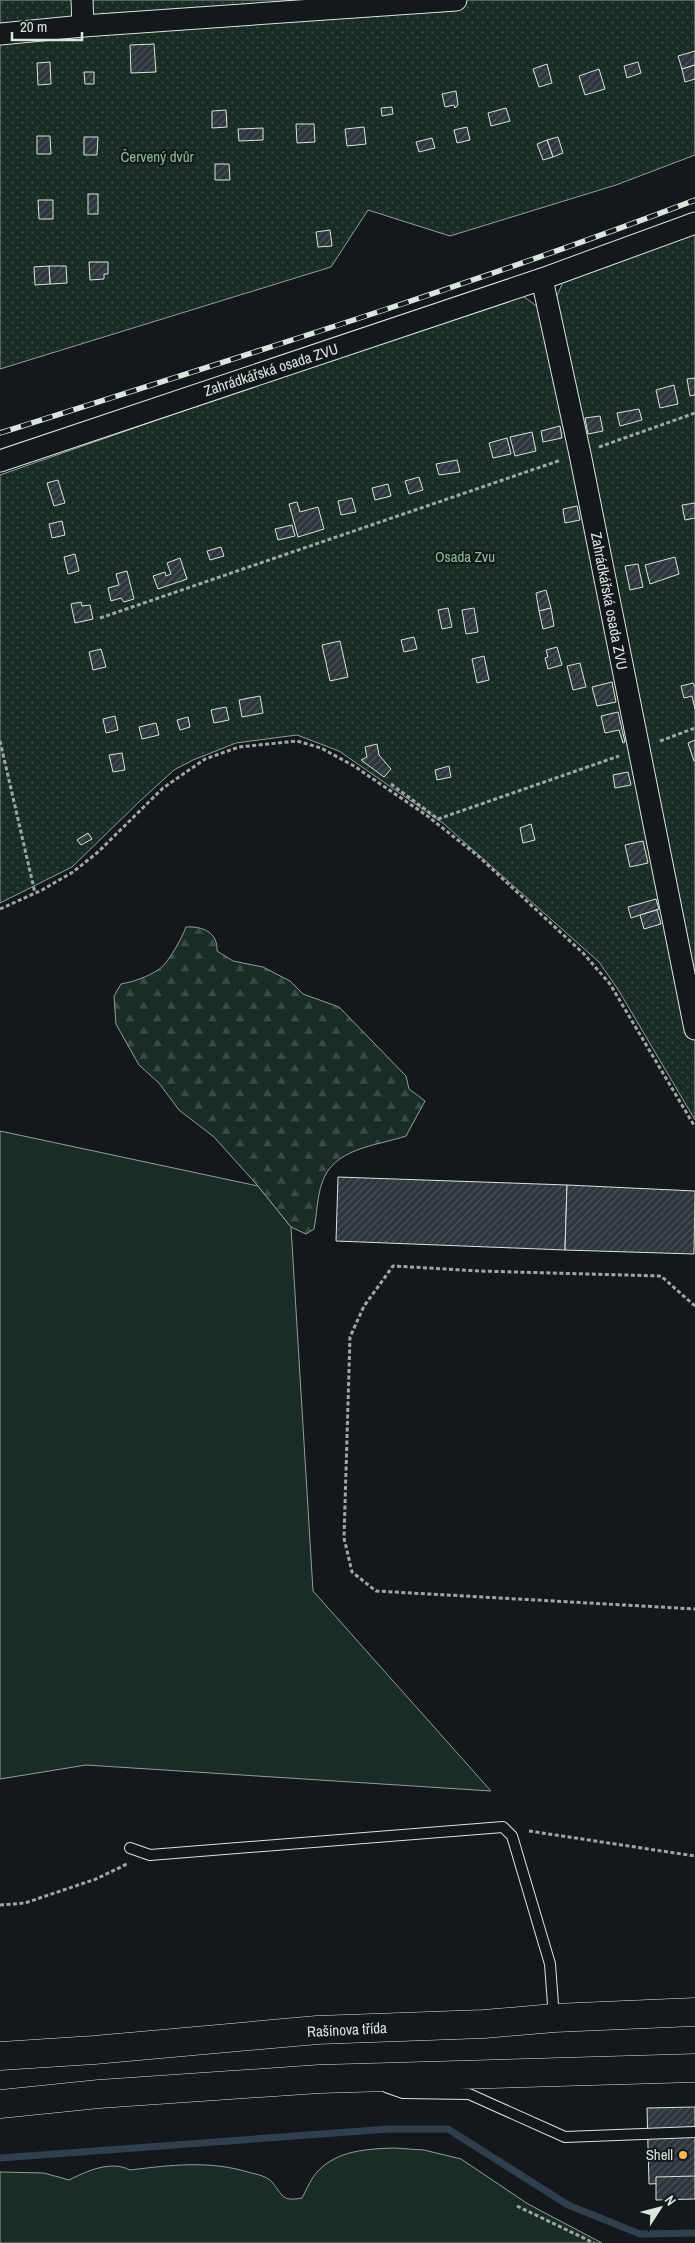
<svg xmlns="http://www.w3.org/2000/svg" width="695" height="2243" font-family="'Archivo Narrow',sans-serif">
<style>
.grass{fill:#1a2d24;stroke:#939e99}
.forest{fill:url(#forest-firs);stroke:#939e99}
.park{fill:url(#park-dots);stroke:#939e99}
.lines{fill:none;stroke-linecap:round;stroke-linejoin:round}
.stream{stroke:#2f3f4d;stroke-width:7}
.building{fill:url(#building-hatch);stroke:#d8e6dc}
.lane-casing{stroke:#d8e6dc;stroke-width:12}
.street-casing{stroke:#d8e6dc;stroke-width:23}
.primary-casing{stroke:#d8e6dc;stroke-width:29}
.path{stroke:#9da8a2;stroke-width:3;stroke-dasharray:4 2.5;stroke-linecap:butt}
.lane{stroke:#14181c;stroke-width:10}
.street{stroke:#14181c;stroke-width:21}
.primary{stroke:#14181c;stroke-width:28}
.rail-casing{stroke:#d8e6dc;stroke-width:5.5}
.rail{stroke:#14181c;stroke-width:4;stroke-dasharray:11;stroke-linecap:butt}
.poi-dot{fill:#ffb74d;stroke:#14181c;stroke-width:2}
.labels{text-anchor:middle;stroke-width:4;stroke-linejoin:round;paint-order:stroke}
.park-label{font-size:15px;fill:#8ac095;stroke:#14181c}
.street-label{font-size:15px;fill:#d8e6dc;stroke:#14181c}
.poi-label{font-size:15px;fill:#d8e6dc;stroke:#14181c;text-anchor:end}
</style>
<defs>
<pattern id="forest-firs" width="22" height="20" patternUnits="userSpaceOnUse" patternTransform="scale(1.25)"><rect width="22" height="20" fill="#1a2d24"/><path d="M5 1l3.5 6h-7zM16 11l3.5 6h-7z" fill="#3b4b43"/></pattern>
<pattern id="park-dots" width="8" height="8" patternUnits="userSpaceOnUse" patternTransform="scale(1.25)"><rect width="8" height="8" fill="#1a2d24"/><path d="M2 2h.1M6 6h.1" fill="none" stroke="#3b4b43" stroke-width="1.8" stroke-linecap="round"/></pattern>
<pattern id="building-hatch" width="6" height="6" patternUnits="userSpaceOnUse" patternTransform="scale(1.25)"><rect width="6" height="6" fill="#2c363c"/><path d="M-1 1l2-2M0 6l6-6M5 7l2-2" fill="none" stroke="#4a5358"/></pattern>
</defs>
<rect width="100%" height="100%" fill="#14181c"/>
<g class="grass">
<path d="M0 1131 258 1186 291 1227 313 1591 491 1791 86 1765 0 1779Z"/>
<path d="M394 2148 424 2150 461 2159 528 2204 602 2243H0V2172L44 2173 69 2180C87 2171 111 2160 130 2170 171 2165 211 2160 251 2173 257 2174 268 2177 272 2182 283 2195 281 2202 302 2198 307 2189 311 2178 318 2171 338 2150 368 2149 394 2148Z"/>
</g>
<path class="forest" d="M186 927C202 926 218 932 217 951L233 961 263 967 290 981 303 994 339 1007 406 1076 409 1089 425 1101 406 1136C376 1146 333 1148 322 1183 317 1197 317 1214 314 1229L306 1234 291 1227 258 1186 214 1137 179 1110 159 1083 139 1065 116 1024 114 996 121 984C133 982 147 977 158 970 168 964 182 938 186 927Z"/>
<g class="park">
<path d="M0 0H695V155L616 185 450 236 368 210 331 267 0 369Z"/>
<path d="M695 231V1120L619 991 599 962 444 824 339 751 297 735 236 743 193 760 174 770 140 801 72 867 0 903V475L519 293 539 308 554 303 565 277Z"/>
</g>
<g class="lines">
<path class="stream" d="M0 2158 389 2129H448L568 2205 640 2234 695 2233"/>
</g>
<g class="building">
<path d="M154 44 156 72 131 73 130 45Z"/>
<path d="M695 51V65L682 69 678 56Z"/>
<path d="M50 62 51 84 38 85 37 63Z"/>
<path d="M638 62 641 73 627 78 624 66Z"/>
<path d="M547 64 552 83 539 87 533 69Z"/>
<path d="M695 65V79L685 82 682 69Z"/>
<path d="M599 69 605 89 585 95 579 76Z"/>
<path d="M84 72H94V84H85Z"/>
<path d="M456 91 458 105 455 108 454 105 445 107 442 94Z"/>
<path d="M392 107 393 114 382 116 381 108Z"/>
<path d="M506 108 510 121 491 126 488 113Z"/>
<path d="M226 110 227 127 212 128V111Z"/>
<path d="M296 124H314L315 142 297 143Z"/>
<path d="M364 127 366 144 347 146 345 129Z"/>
<path d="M467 127 470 140 457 143 454 130Z"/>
<path d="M263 128V140L239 141 238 129Z"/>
<path d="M37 136H50L51 154H37Z"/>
<path d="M84 137H98L97 155H84Z"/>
<path d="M558 137 563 153 553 157 547 140Z"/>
<path d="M432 138 435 148 419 152 416 142Z"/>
<path d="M547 140 553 157 543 160 537 144Z"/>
<path d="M215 164H229L230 180H215Z"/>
<rect x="88" y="194" width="10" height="20"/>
<path d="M38 200H53V219H39Z"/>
<path d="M330 230 332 246 318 247 316 232Z"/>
<path d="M89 262H108V274H104V279L90 280Z"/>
<path d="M49 266H66L67 283 50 284Z"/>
<path d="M49 266 50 284 35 285 34 267Z"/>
<path d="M695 378V395L690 396 687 379Z"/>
<path d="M674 385 678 404 660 408 656 390Z"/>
<path d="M639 409 642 420 620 426 617 413Z"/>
<path d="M600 416 603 431 588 434 585 418Z"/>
<path d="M560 426 562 438 543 442 541 431Z"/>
<path d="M532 432 536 451 515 456 510 437Z"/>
<path d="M507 438 511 454 493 458 489 443Z"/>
<path d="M457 460 460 472 439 475 436 464Z"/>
<path d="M419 477 423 490 409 494 405 481Z"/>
<path d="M58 480 65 503 54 506 47 483Z"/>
<path d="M388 484 391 496 375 500 372 488Z"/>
<path d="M352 498 356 512 341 515 338 501Z"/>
<path d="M297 502 300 512 318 507 324 529 298 537 289 504Z"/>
<path d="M695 503V518L685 520 682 505Z"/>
<path d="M577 506 580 520 565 523 563 509Z"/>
<path d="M62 521 65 535 52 538 49 524Z"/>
<path d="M292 525 295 536 278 540 275 529Z"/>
<path d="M221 547 224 556 210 560 207 551Z"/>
<path d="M75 554 79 571 68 574 64 557Z"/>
<path d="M675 557 679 574 650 584 645 565Z"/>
<path d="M180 558 187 579 158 589 153 576 165 572 166 576 171 574 167 563Z"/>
<path d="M638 564 643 587 630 590 625 566Z"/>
<path d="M127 571 134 599 124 602 121 598 111 601 108 588 119 585 116 574Z"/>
<path d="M546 590 551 608 539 611 536 593Z"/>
<path d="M81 602 82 606 90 605 93 619 75 623 71 604Z"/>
<path d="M448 608 452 627 442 629 438 610Z"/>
<path d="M474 608 478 632 466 634 462 610Z"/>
<path d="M551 608 554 626 543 629 539 611Z"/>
<path d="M414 637 417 649 404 652 401 640Z"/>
<path d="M340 641 348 677 330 681 322 645Z"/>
<path d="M557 647 562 665 548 669 545 658 548 657 546 650Z"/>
<path d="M101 649 106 667 93 670 89 652Z"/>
<path d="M484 656 489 680 477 683 472 659Z"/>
<path d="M580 663 586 687 573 690 567 666Z"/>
<path d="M612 682 616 702 597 706 592 687Z"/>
<path d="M693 683 695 687V709L692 696 684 698 681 686Z"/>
<path d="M260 696 263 713 242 717 239 700Z"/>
<path d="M226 707 229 720 214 723 211 710Z"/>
<path d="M618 712 625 742 623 743 619 730 605 733 601 716Z"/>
<path d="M115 716 118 730 106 733 103 719Z"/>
<path d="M188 717 190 727 180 730 177 720Z"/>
<path d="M156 723 159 735 142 739 139 727Z"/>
<path d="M695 740V761H694L688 743Z"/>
<path d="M377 744 379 755 391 769 384 777 361 760 367 757 365 747Z"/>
<path d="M122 753 125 770 113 772 109 755Z"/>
<path d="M449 766 451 777 437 780 435 770Z"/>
<path d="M628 772 631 785 615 788 613 775Z"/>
<path d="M531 824 535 840 523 843 520 828Z"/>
<path d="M88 833 92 839 81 845 77 840Z"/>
<path d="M643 841 648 863 630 867 625 845Z"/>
<path d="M656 899 659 909 631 918 628 907Z"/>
<path d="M657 910 661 924 644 929 640 915Z"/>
<path d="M338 1177 567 1185 565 1250 336 1241Z"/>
<path d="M567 1185 695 1191 694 1254 565 1250Z"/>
<path d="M695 2107V2182L649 2184 647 2108Z"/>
<path d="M695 2176V2199L656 2200V2177Z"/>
</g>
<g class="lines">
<g class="lane-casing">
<g id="lane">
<path d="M130 1848 150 1855 503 1827 512 1836 550 1964 554 2018"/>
<path d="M386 2087 403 2093 469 2094 565 2137 695 2132"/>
</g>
</g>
<g class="street-casing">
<g id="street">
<path d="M82 0 83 26"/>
<path d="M0 34 83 26 456 0"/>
<path d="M542 279 580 454 695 1029"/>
<path d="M0 461 542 279 695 223"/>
</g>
</g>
<g class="primary-casing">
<g id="primary">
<path d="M0 2056 94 2050 317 2030 484 2024 554 2018 695 2012"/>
<path d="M0 2104 99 2094 319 2079 695 2068"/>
</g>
</g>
<g class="path">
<path d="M599 447 695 413"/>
<path d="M100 618 561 460"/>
<path d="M0 741 35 893"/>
<path d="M660 741 695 728"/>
<path d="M391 784 438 819 619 756"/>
<path d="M0 909 42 890 73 872 98 852 163 788 205 759 239 747 297 741 321 748 354 766 426 815 477 855 584 954 610 984 695 1127"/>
<path d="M695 1306 661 1276 479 1271 393 1266 364 1306 350 1337 344 1538 352 1572 376 1591 695 1609"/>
<path d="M529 1831 695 1856"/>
<path d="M0 1905 25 1903 96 1879 127 1864"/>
<path d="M517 2206 594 2243"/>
</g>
<use href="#lane" class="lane"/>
<use href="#street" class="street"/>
<use href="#primary" class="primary"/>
<g class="rail-casing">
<path id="rail" d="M0 433C233 359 467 287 695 200"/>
</g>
<use href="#rail" class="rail"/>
</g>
<circle class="poi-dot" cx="683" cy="2155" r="5"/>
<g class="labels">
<g class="park-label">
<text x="157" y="162">Červený dvůr</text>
<text x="465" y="562">Osada Zvu</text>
</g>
<g class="street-label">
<text transform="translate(271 370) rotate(-18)" y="5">Zahrádkářská osada ZVU</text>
<text transform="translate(609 601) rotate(79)" y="5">Zahrádkářská osada ZVU</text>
<text transform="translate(347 2030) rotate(-3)" y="5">Rašínova třída</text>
</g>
<g class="poi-label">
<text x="673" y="2160">Shell</text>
</g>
</g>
<g transform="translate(660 2208) rotate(54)" stroke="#14181c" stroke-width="4" paint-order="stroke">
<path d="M0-4L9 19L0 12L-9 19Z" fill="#d8e6dc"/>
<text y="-8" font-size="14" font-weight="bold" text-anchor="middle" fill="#d8e6dc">N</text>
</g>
<path d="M12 32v8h70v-8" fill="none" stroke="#d8e6dc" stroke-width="2.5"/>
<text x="20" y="32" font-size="15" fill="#d8e6dc" stroke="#14181c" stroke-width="4" paint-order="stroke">20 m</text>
</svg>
